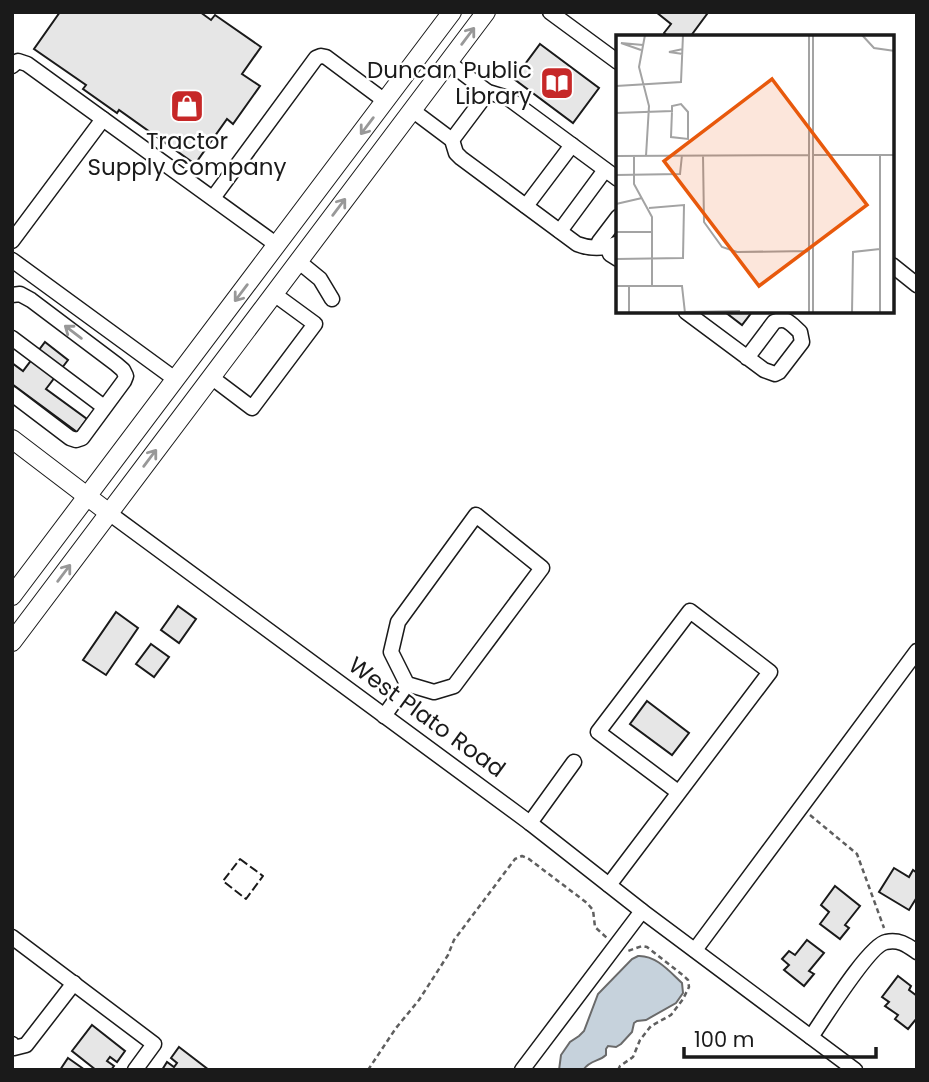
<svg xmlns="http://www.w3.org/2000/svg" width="929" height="1082" font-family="Poppins,sans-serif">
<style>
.water{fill:#c6d2dc;stroke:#6a6a6a;stroke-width:2}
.building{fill:#e6e6e6;stroke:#1a1a1a;stroke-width:2}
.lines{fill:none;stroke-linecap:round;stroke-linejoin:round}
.minor-casing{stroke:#1a1a1a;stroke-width:17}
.major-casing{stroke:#1a1a1a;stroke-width:20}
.path{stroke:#5f5f5f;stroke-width:2.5;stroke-dasharray:5 3.5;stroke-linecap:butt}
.minor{stroke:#fff;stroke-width:14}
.major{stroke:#fff;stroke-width:18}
.fence{stroke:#1a1a1a;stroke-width:2;stroke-dasharray:9 3.5;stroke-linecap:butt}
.oneway{stroke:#989898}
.labels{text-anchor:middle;stroke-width:5;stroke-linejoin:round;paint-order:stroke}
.poi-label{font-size:23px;fill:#1a1a1a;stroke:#fff;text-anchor:end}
.street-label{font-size:23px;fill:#1a1a1a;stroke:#fff}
.inset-road{fill:none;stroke:#a3a3a3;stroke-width:2}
.view{fill:#e8590c;fill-opacity:0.15;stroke:#e8590c;stroke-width:3.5}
.inset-edge{fill:none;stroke:#1a1a1a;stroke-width:3.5}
</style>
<rect width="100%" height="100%" fill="#fff"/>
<path class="water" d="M638 956C656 955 670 972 682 983L683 993 676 1003 646 1020 637 1021 634 1023 632 1032 621 1044 616 1047 608 1046 606 1049V1055C599 1062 591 1059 583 1070H559L561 1055 570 1042 579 1036 584 1031 598 994 632 959Z"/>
<g class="building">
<path d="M60 12H200L211 20 215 15 261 47 242 74 260 86 233 124 227 119 195 164 119 110 117 113 83 89 86 85 34 49Z"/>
<path d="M656 12H704L707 14 690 37H669L664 33 671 24Z"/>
<path d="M540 44 599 88 573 123 514 79Z"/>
<path d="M725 312H752L742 325Z"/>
<path d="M45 342 68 360 46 389 87 419 77 432 12 384V363L23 371Z"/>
<path d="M178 606 196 619 179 643 161 630Z"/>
<path d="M116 612 138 628 106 675 83 660Z"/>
<path d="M151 644 169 657 154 677 136 664Z"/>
<path d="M647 701 689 733 672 755 630 724Z"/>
<path d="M894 868 909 877 913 870 917 873V897L909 910 879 892Z"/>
<path d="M835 886 860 906 845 925 849 928 840 939 820 924 829 912 821 905Z"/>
<path d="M807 940 824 953 809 971 814 974 804 986 784 970 789 965 782 959 789 951 795 955Z"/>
<path d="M898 976 911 986 909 990 917 996V1018L908 1029 895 1019 898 1015 885 1006 889 1002 882 997Z"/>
<path d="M92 1025 125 1051 117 1062 110 1057 107 1061 114 1066 111 1070H96L72 1051Z"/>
<path d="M179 1047 209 1070H162L167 1062 174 1067 177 1063 171 1058Z"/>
<path d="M68 1058 85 1070H60Z"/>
</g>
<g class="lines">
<g class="minor-casing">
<g id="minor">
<path d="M550 12 618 62"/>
<path d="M448 62 488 92 508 98 618 179"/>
<path d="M12 66 18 61 27 64 277 245"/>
<path d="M412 110 452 140 456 153 461 158 577 244C590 249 605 249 618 243"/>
<path d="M452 140 488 92"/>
<path d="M213 198 316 58 321 56 326 57 385 101"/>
<path d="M526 206 572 145"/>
<path d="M560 231 605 170"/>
<path d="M12 241 103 119"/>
<path d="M599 247V242L618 217"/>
<path d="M608 247 610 254 618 259"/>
<path d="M12 260 175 379"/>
<path d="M298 261 320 279 332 299"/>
<path d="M892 265 917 285"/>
<path d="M12 295 20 294 31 300 116 364 123 370 126 376 124 381 82 438 76 440 70 438 12 394"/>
<path d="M686 312 764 370 775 374 779 372 802 342 800 332C791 324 786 316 774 322L747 358"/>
<path d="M12 338 104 407"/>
<path d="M211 377 252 408 315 324 274 294"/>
<path d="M109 513 530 823 642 911 855 1070"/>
<path d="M384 716 407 684 391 652 398 622 476 515 542 568 454 686 434 692 407 684"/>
<path d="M530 823 574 762"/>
<path d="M609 885 770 672 690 611 598 732 678 792"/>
<path d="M12 937 154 1044 135 1070"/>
<path d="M695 950 917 651"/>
<path d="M811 1037C823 1020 869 945 886 942 899 939 907 945 917 952"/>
<path d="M12 1044 14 1048 26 1045 74 983"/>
<path d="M522 1070 642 911"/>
</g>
</g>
<g class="major-casing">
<g id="major">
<path d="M12 439 109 513"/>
<path d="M12 596 452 12"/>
<path d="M12 642 486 12"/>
</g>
</g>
<g class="path">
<path d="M810 815 857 854 884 928"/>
<path d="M368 1070 396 1028 419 1000 448 955 454 940 515 859 522 856 529 859 587 903 593 910 595 927 607 938"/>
<path d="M618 1070 620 1066 633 1057 640 1040 651 1026 671 1015 683 999 689 987 688 980 684 976 647 947 642 946 628 951"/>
</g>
<use href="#minor" class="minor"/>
<use href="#major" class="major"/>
<path class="fence" d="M240 859 263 876 246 899 223 881Z"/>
</g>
<defs><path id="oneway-shaft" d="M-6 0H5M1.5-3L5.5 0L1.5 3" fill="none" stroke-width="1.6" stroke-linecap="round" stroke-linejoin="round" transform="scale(1.75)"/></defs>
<g class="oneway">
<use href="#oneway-shaft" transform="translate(468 36) rotate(-53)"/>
<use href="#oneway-shaft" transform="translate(367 126) rotate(127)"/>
<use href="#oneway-shaft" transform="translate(339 207) rotate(-53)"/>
<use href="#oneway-shaft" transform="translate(241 293) rotate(127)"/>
<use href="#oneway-shaft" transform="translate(73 332) rotate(-143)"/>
<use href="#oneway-shaft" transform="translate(150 458) rotate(-53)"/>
<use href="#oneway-shaft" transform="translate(64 573) rotate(-53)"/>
</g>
<defs>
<g id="library-square" transform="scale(1.75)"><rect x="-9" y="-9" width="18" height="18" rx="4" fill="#c62828" stroke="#fff"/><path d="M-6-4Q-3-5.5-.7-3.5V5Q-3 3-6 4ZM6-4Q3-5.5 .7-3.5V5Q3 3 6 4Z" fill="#fff"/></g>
<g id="shop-square" transform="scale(1.75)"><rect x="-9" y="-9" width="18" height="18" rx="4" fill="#c62828" stroke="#fff"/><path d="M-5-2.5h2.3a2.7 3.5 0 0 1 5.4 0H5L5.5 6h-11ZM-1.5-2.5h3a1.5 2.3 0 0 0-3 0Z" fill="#fff"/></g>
</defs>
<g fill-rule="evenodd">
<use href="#library-square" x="557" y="83"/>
<use href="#shop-square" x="187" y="106"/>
</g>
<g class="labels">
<g class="poi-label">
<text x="532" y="78">Duncan Public<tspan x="532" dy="26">Library</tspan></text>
<text x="187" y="149" text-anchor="middle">Tractor<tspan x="187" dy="26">Supply Company</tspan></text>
</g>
<g class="street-label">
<text transform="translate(427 717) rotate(36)" y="8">West Plato Road</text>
</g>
</g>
<g transform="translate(616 35)">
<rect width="278" height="278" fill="#fff"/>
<path class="inset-road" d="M29 0 23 32 33 71 30 121M193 0V278M246 0 258 13 279 16M67 14 53 17 67 19M25 15 5 8 27 10M0 51 65 47 67 0M0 78 56 76V71L65 69 72 77V104L55 102 56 76M87 120 88 187 106 212 121 217 193 216M196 120H279M264 120V278M0 121 193 120M18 121V149L36 182V251M0 140 64 139 66 120M0 169 26 163M0 197H36M0 224 67 223 68 170 33 173M0 251H66L69 278M69 277 124 276M13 278V252M197 278V0M236 278 237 217 264 214"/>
<path class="view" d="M156 44 251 170 143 251 48 126Z"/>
<rect width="278" height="278" class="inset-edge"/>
</g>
<rect width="929" height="1082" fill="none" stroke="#1a1a1a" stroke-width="28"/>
<path d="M684 1047v10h192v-10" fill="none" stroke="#1a1a1a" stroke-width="3.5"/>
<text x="694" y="1047" font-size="21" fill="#1a1a1a" stroke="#ffffff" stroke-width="5" paint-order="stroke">100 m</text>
</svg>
